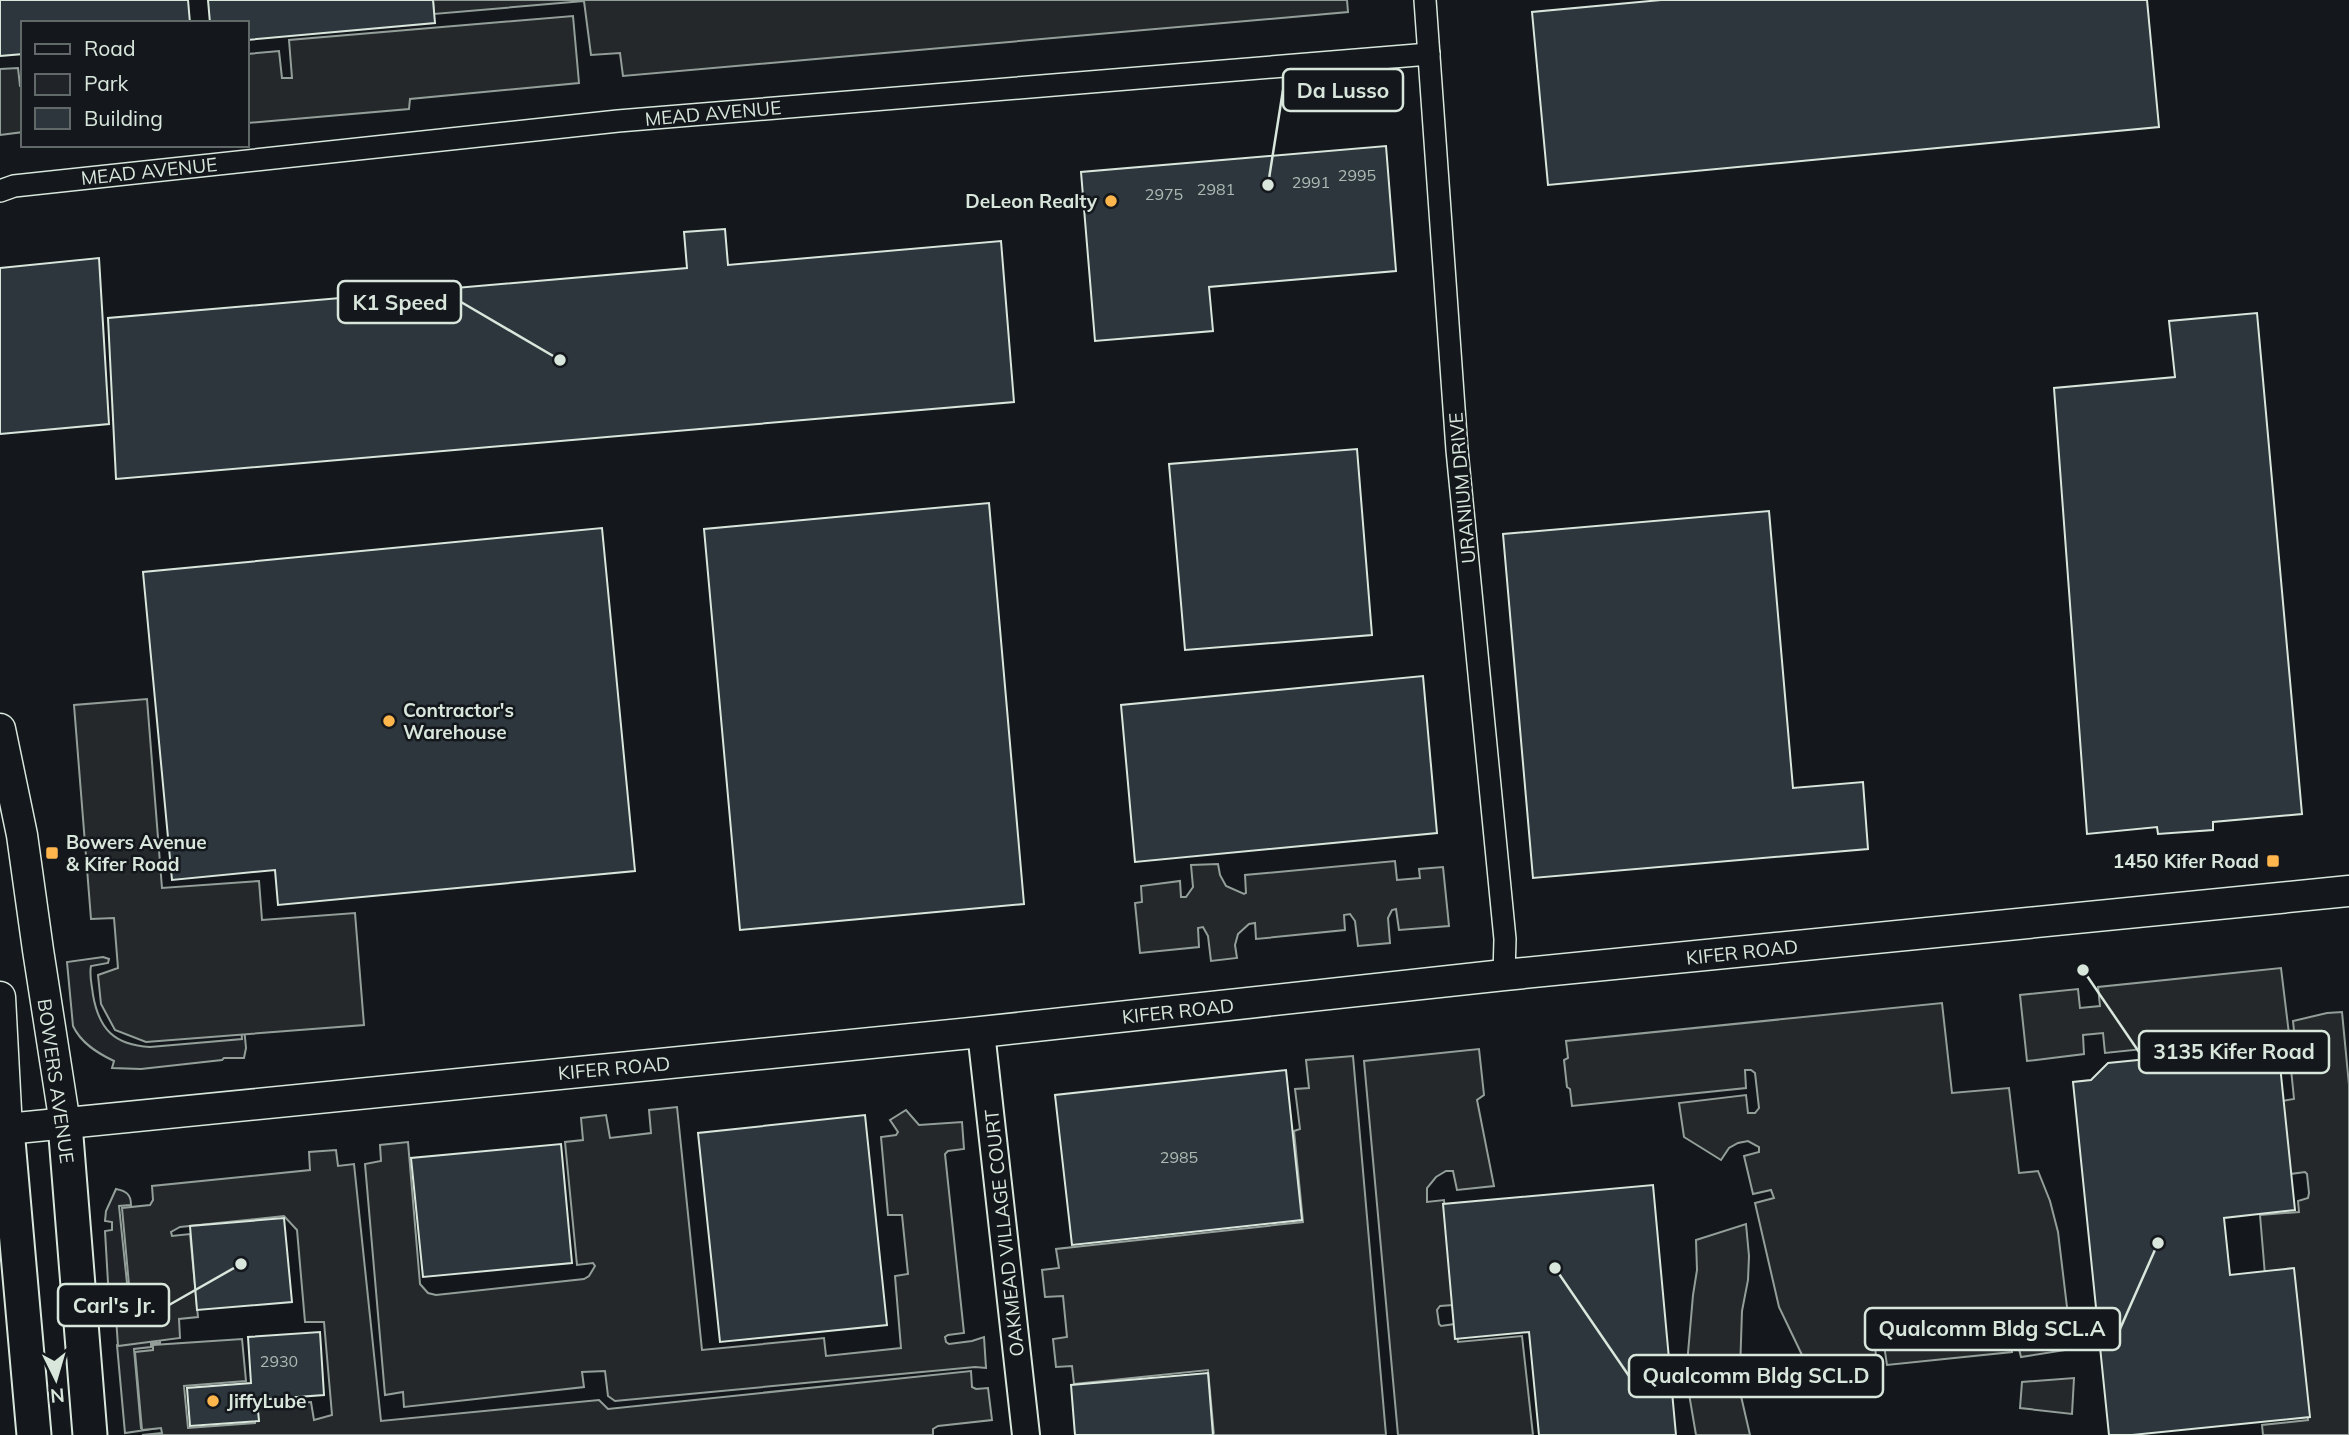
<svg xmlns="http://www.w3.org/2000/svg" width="2349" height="1435" font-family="Mulish,sans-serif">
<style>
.green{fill:#202428;stroke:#939e99;stroke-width:2}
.parking{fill:#24282b;stroke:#939e99;stroke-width:2}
.building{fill:#2c363c;stroke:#d8e6dc;stroke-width:2}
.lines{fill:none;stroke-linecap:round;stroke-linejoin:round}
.minor-casing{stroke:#d8e6dc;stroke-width:24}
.tertiary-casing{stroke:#d8e6dc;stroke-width:30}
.secondary-casing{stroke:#d8e6dc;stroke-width:33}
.primary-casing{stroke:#d8e6dc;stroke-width:37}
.minor{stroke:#14181c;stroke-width:21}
.tertiary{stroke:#14181c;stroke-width:26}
.secondary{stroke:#14181c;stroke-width:30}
.primary{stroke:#14181c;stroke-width:33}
.poi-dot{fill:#ffb74d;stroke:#14181c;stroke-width:2.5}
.labels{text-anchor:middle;stroke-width:5;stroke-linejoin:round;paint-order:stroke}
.number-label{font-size:16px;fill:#adbab4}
.street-label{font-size:19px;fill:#d8e6dc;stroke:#14181c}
.poi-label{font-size:19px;font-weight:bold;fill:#d8e6dc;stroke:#14181c;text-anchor:start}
.leader{fill:none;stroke:#d8e6dc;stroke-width:2.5}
.callout-dot{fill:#d8e6dc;stroke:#14181c;stroke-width:2.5}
.callout{fill:#14181c;stroke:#d8e6dc;stroke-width:2.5}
.callout-label{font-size:21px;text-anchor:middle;font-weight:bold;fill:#d8e6dc}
</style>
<rect width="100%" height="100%" fill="#14181c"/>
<g class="green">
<path d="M103 957 109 959 108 963 91 966C89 976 92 985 93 995 99 1029 114 1045 150 1047L242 1039 240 1017H243L246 1048 244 1058H224L222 1060 141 1069 112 1068 114 1061C97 1053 81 1043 73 1026L67 962Z"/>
<path d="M116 1189C126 1191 131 1194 131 1205L119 1206 128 1293H147V1297L109 1300 105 1231 112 1230V1222L105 1221 106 1211Z"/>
<path d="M160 1339V1343H151V1347L134 1349 141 1428H159L125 1433 117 1345Z"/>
</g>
<g class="parking">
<path d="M433 0H1347L1348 12 623 76 620 53 591 55 584 1 434 14Z"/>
<path d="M573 16 579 83 410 99 409 109 247 123V54L279 51 282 78H292L289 40Z"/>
<path d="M18 68 20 86 23 87V132L0 135V69Z"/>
<path d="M147 699 162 888 259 881 262 920 355 913 364 1025 146 1042 115 1030 101 1004 98 975 118 968 114 918 91 919 74 705Z"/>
<path d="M1395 861 1397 880 1420 878 1419 869 1443 867 1449 926 1399 930 1396 909 1392 910 1388 918 1390 943 1358 946 1355 921 1350 914 1344 915 1345 930 1256 939 1255 923 1249 924 1238 934 1235 945 1237 958 1211 961 1208 936 1203 927 1198 928 1199 947 1140 953 1135 903 1142 902 1141 886 1180 881 1181 897H1186L1193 887 1191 865 1218 864 1220 875 1226 886 1244 894 1246 893 1245 875Z"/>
<path d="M2281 968 2289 1034 2105 1053 2103 1033 2083 1035 2084 1054 2027 1061 2020 995 2078 989 2080 1008 2100 1006 2098 987Z"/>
<path d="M1942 1003 1952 1093 2009 1088 2019 1173 2038 1171 2050 1201 2058 1232 2072 1349 2021 1357 2015 1332 2010 1333 2012 1352 1887 1365 1884 1345 1875 1346 1877 1366 1836 1370 1817 1368 1803 1357 1779 1307 1755 1203 1774 1198 1771 1190 1753 1194 1744 1156 1759 1152V1147L1748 1141 1738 1143 1729 1148 1721 1160 1684 1137 1679 1103 1746 1095 1748 1113H1755L1759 1108 1755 1073 1751 1070H1745L1746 1088 1572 1106 1570 1089 1567 1087 1564 1060 1568 1058 1566 1041Z"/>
<path d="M2342 1012 2349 1085V1435H2263L2262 1425 2308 1420 2293 1273 2265 1275 2260 1215 2299 1212 2298 1201 2308 1198 2309 1193 2307 1174 2305 1172 2290 1174 2282 1101 2294 1099 2290 1059 2278 1060 2277 1044 2293 1042 2295 1040 2293 1021 2327 1013Z"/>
<path d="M1479 1049 1484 1095 1477 1100 1494 1186 1457 1190 1453 1171H1446L1436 1177 1427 1188V1202L1444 1200 1453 1305 1440 1306 1437 1310 1439 1324 1441 1326 1455 1324 1458 1342 1522 1336 1533 1435H1398L1364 1061Z"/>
<path d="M1353 1056 1386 1435H1214L1208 1370 1074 1384 1072 1366 1056 1367 1053 1339 1067 1337 1063 1296 1045 1297 1042 1270 1059 1268 1056 1249 1303 1222 1294 1131 1300 1129 1295 1089 1309 1088 1306 1060Z"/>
<path d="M677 1107 702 1350 824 1338 826 1356 901 1348 895 1276 908 1274 902 1215H888L881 1137 896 1135 898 1132 890 1120 906 1110 919 1125 962 1122 964 1149 948 1151 945 1154 964 1333 948 1335 945 1337 946 1342 949 1344 972 1341 984 1337 986 1368 975 1367 615 1401 608 1396 605 1371 582 1372 584 1387 404 1407 403 1392 385 1395 365 1164 381 1161 380 1145 408 1142 420 1284 428 1293 436 1295 584 1279 589 1276 595 1266 593 1263 577 1265 565 1142 583 1140 581 1118 606 1115 610 1138 651 1133 649 1110Z"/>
<path d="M336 1150 338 1166 354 1164 381 1421 599 1400 608 1409 971 1371 972 1387 976 1389 988 1388 992 1420 938 1426 933 1429V1435H142L162 1433 161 1428 142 1430 135 1352 153 1350V1345L242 1339 246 1381 184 1386 188 1428 255 1423 254 1407 311 1402 314 1420 332 1415 324 1322H305L297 1230 284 1216 180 1227 171 1232 172 1236 190 1234 198 1317 179 1319 180 1338 118 1346 115 1303 149 1299 146 1294 130 1296 122 1208 150 1205 153 1200 152 1186 310 1170 309 1152Z"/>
<path d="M1746 1224 1749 1256 1748 1280 1742 1311 1740 1371 1741 1396 1750 1435H1696L1688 1388V1353L1693 1295 1697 1270 1696 1240Z"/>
<path d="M2074 1378 2072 1414 2020 1408 2022 1382Z"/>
</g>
<g class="building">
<path d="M0 0H188L190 23H23V54L0 56Z"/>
<path d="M208 0H433L435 23 247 40V23H210Z"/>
<path d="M1661 0H2147L2159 127 1548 185 1532 12Z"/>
<path d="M1386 146 1396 271 1209 287 1213 331 1095 341 1081 172Z"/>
<path d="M725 229 728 265 1001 241 1014 402 116 479 108 318 687 268 684 232Z"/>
<path d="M99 258 109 424 0 434V268Z"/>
<path d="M2257 313 2302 814 2213 822V830L2158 834 2157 827 2087 834 2054 388 2175 377 2169 321Z"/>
<path d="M1357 449 1372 635 1185 650 1169 464Z"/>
<path d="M989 503 1024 904 740 930 704 529Z"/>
<path d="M1769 511 1793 788 1863 782 1868 849 1533 878 1503 534Z"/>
<path d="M602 528 635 871 278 905 275 870 172 880 143 572Z"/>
<path d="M1423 676 1437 833 1135 862 1121 705Z"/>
<path d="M2278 1046 2295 1210 2224 1218 2230 1275 2294 1268 2310 1417 2132 1435H2109L2073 1082 2091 1080 2108 1063Z"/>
<path d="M1286 1070 1302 1220 1072 1245 1055 1095Z"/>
<path d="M865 1115 887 1325 720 1342 698 1133Z"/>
<path d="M561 1144 572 1263 423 1277 411 1158Z"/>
<path d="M1653 1185 1676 1435H1539L1529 1332 1455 1339 1443 1204Z"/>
<path d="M284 1218 292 1302 197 1310 190 1226Z"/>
<path d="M320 1332 324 1395 257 1400 259 1421 190 1426 187 1388 251 1383 248 1337Z"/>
<path d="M1208 1373 1213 1435H1075L1071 1385Z"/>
</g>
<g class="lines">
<g class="minor-casing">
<g id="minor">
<path d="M1425 0 1457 450 1505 939 1504 975"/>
<path d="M0 191 14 186 618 121 1429 54"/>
</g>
</g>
<g class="tertiary-casing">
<path id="tertiary" d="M981 1032 1026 1435"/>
</g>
<g class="secondary-casing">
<g id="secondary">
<path d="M0 729 22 835 38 950 65 1124"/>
<path d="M0 997 7 1129"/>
<path d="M0 1132 7 1129 981 1032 1504 975 2349 891"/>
</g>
</g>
<g class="primary-casing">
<g id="primary">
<path d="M65 1124 90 1435"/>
<path d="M7 1129 34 1435"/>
</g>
</g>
<use href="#minor" class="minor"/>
<use href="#tertiary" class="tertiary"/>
<use href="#secondary" class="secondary"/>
<use href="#primary" class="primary"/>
</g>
<g class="poi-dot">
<circle cx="1111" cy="201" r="7"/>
<circle cx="389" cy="721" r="7"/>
<rect x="45" y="846" width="14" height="14" rx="3.5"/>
<rect x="2266" y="854" width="14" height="14" rx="3.5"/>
<circle cx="213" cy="1401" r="7"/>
</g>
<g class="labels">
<g class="number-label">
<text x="1357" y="181">2995</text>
<text x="1311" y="188">2991</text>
<text x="1216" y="195">2981</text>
<text x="1164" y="200">2975</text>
<text x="1179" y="1163">2985</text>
<text x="279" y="1367">2930</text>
</g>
<g class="street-label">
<text transform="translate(713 113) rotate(-5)" y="7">MEAD AVENUE</text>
<text transform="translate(149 171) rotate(-6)" y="7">MEAD AVENUE</text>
<text transform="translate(1462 488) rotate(-95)" y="7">URANIUM DRIVE</text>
<text transform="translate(1742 952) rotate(-6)" y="7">KIFER ROAD</text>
<text transform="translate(1178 1011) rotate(-6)" y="7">KIFER ROAD</text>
<text transform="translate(614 1068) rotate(-5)" y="7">KIFER ROAD</text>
<text transform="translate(56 1081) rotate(82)" y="7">BOWERS AVENUE</text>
<text transform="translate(1004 1233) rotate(-96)" y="7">OAKMEAD VILLAGE COURT</text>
</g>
<g class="poi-label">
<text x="1097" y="208" text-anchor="end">DeLeon Realty</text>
<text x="403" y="717">Contractor's<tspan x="403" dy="22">Warehouse</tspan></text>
<text x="66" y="849">Bowers Avenue<tspan x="66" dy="22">&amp; Kifer Road</tspan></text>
<text x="2259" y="868" text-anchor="end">1450 Kifer Road</text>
<text x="227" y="1408">JiffyLube</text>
</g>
</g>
<path class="leader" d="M1268 185L1283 90M560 360L461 302M2083 970L2139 1052M241 1264L169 1305M2158 1243L2120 1329M1555 1268L1629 1376"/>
<g class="callout-dot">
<circle cx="1268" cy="185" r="7"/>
<circle cx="560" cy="360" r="7"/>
<circle cx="2083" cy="970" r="7"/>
<circle cx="241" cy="1264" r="7"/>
<circle cx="2158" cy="1243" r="7"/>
<circle cx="1555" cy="1268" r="7"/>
</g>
<g class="callout">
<rect x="1283" y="69" width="120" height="42" rx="7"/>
<rect x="338" y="281" width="123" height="42" rx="7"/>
<rect x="2139" y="1031" width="190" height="42" rx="7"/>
<rect x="58" y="1284" width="111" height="42" rx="7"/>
<rect x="1865" y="1308" width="255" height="42" rx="7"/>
<rect x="1629" y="1355" width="254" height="42" rx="7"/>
</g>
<g class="callout-label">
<text x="1343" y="98">Da Lusso</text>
<text x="400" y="310">K1 Speed</text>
<text x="2234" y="1059">3135 Kifer Road</text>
<text x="114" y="1313">Carl's Jr.</text>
<text x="1992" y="1336">Qualcomm Bldg SCL.A</text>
<text x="1756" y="1383">Qualcomm Bldg SCL.D</text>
</g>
<rect x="21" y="21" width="228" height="126" fill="#14181c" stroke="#626a69" stroke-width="2"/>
<rect x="35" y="44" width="35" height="10" fill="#14181c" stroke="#626a69" stroke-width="2"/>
<text x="84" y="56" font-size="21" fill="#d8e6dc">Road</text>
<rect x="35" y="74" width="35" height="21" fill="#202428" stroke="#626a69" stroke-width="2"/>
<text x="84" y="91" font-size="21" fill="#d8e6dc">Park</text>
<rect x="35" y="108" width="35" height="21" fill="#2c363c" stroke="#626a69" stroke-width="2"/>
<text x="84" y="126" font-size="21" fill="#d8e6dc">Building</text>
<g transform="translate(56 1379) rotate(175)" stroke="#14181c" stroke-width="5" paint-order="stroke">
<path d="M0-5L12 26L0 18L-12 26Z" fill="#d8e6dc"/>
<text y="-10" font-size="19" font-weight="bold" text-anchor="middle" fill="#d8e6dc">N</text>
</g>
</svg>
